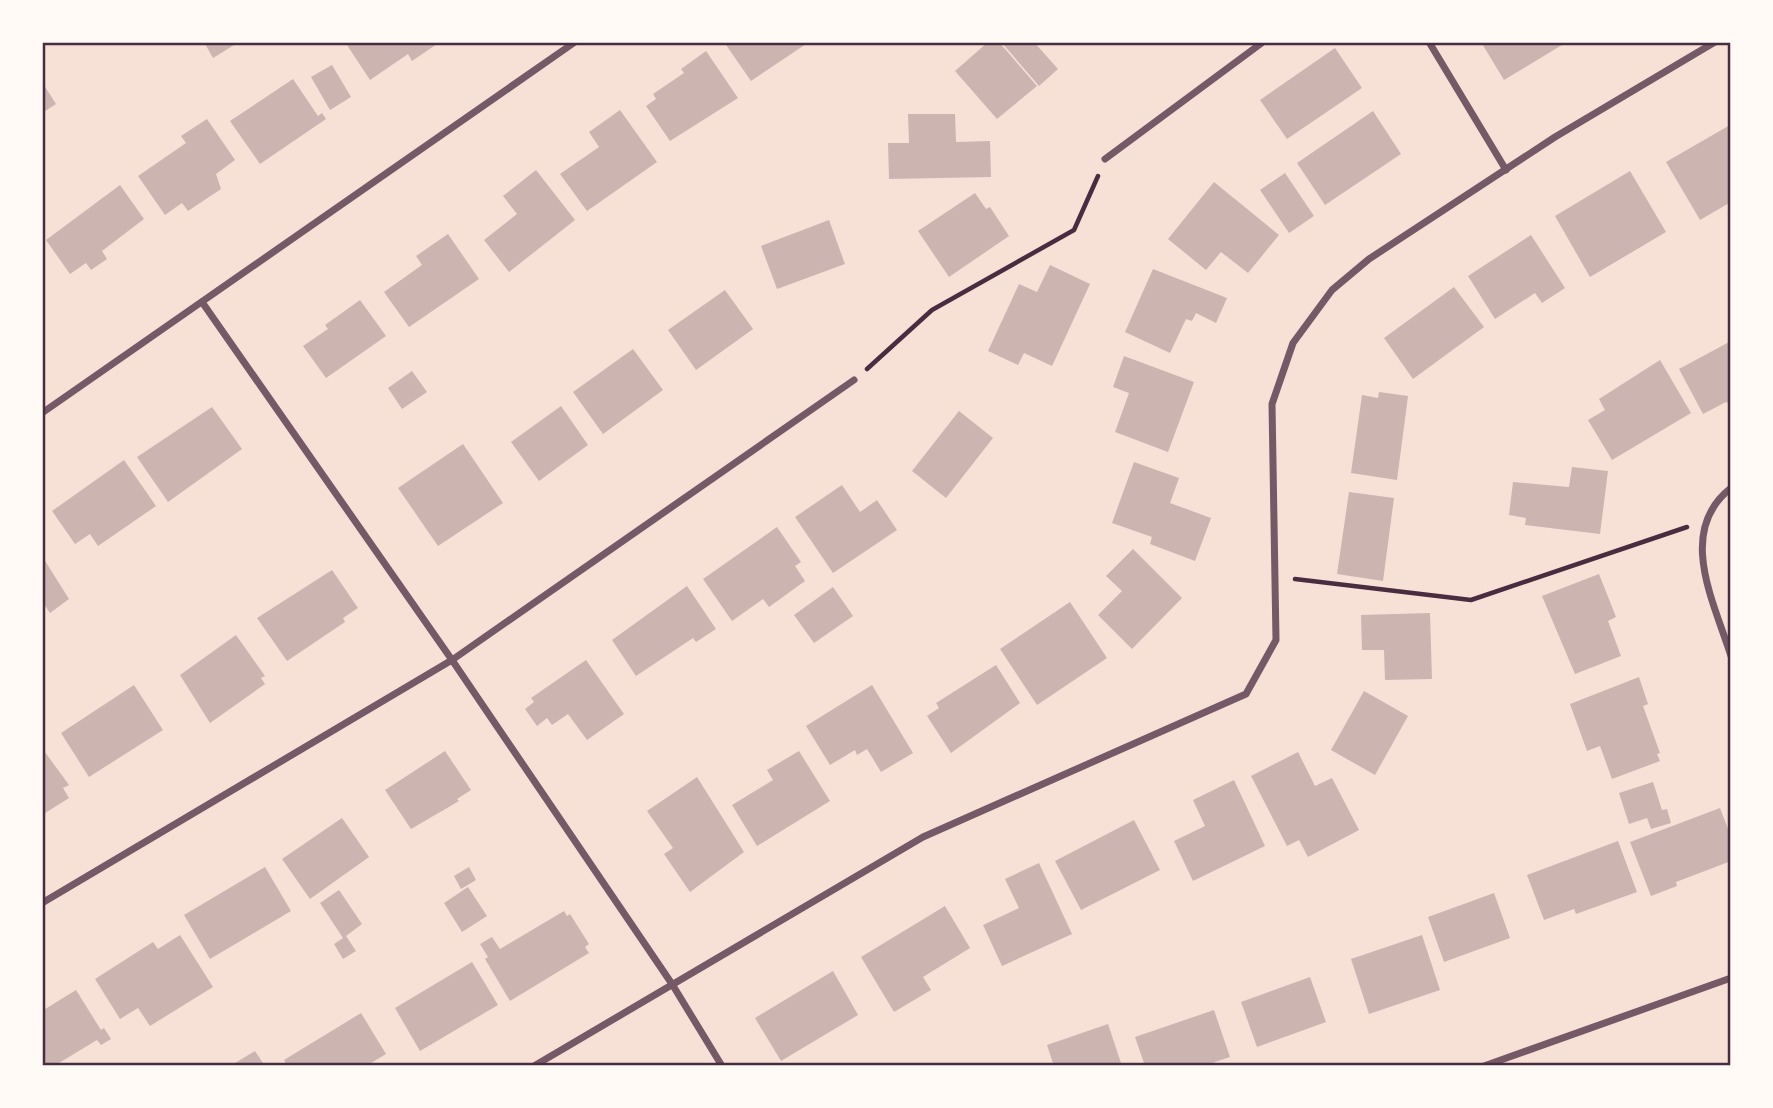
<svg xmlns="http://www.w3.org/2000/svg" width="1773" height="1108" font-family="'Varela Round',sans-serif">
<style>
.building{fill:#ccb4b1}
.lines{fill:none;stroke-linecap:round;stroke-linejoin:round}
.path{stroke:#4a2c40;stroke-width:4.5}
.minor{stroke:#755966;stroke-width:7}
.neatline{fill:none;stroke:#4a2c40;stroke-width:2.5}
</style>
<rect width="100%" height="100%" fill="#f7e1d7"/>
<g class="building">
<path d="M204 42H239L213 58Z"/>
<path d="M351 42H440L412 61 408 54 370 80 347 45Z"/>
<path d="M724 42H809L751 81Z"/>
<path d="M988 42H999L1037 86 997 119 955 71Z"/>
<path d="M1005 42H1025L1028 45 1034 42 1058 69 1039 86 1003 44Z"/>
<path d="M1481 42H1567L1504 80Z"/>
<path d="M1335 48 1362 88 1287 139 1260 100Z"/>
<path d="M706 51 738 98 670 141 646 106 656 99 653 94 684 73 681 69Z"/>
<path d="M332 65 351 97 330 110 311 77Z"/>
<path d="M293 79 318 116 322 113 326 119 260 164 230 121Z"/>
<path d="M42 82 56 104 42 113Z"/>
<path d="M620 110 657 162 587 211 560 174 599 147 589 132Z"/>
<path d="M1373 111 1401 154 1325 205 1297 163Z"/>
<path d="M908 114H955L956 142 990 141 991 177 889 179 888 143H909Z"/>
<path d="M207 119 235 160 216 174 221 189 188 211 182 203 165 215 138 176 186 143 181 136Z"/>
<path d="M1730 125 1731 202 1700 220 1666 162Z"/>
<path d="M536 170 575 220 509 272 484 240 517 214 503 196Z"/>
<path d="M1630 171 1666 232 1590 277 1555 216Z"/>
<path d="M1285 173 1314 216 1289 233 1260 190Z"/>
<path d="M1214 182 1279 235 1248 273 1221 252 1206 270 1168 239Z"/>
<path d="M120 185 144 219 102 251 107 259 91 270 86 263 70 274 46 240Z"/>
<path d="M975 193 986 209 990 207 1009 236 949 277 918 231Z"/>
<path d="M829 220 845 264 777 289 761 246Z"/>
<path d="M448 234 479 279 409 327 384 292 422 265 416 256Z"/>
<path d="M1531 235 1565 288 1542 303 1535 293 1495 319 1468 276Z"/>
<path d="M1050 265 1090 284 1052 366 1024 353 1018 365 988 351 1019 284 1037 292Z"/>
<path d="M1153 269 1227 298 1216 323 1196 313 1192 321 1186 319 1170 353 1125 332Z"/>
<path d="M1454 287 1484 327 1413 379 1384 338Z"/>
<path d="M725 290 753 329 696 370 668 330Z"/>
<path d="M360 300 386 336 326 378 303 346 328 329 325 325Z"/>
<path d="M1731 341V404L1726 402 1703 414 1679 369Z"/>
<path d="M633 349 663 390 603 434 573 392Z"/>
<path d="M1124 356 1194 382 1168 452 1115 432 1129 393 1113 387Z"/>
<path d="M1660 360 1691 413 1612 460 1588 420 1605 410 1599 399Z"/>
<path d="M412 371 427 392 402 409 388 388Z"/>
<path d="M1379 392 1408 396 1397 480 1351 473 1362 395 1378 398Z"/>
<path d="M561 406 588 445 539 481 511 442Z"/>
<path d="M212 407 242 449 168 502 137 457Z"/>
<path d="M959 411 993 438 946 498 912 471Z"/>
<path d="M463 444 503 503 438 546 398 488Z"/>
<path d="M124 460 156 506 98 546 90 534 75 544 52 511Z"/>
<path d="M1134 462 1179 478 1170 503 1211 518 1195 561 1150 544 1152 537 1112 523Z"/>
<path d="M1572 467 1608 471 1600 534 1525 525 1526 518 1509 515 1513 482 1569 487Z"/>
<path d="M842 485 860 512 877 500 897 530 833 573 795 517Z"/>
<path d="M1349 492 1394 498 1383 581 1337 574Z"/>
<path d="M777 527 801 562 795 566 805 581 769 607 763 599 732 621 703 579Z"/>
<path d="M1133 549 1182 598 1132 649 1098 615 1122 591 1106 576Z"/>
<path d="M42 556 69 599 50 613 42 601Z"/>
<path d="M332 570 358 608 343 618 345 622 287 661 257 618Z"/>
<path d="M1599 574 1616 617 1608 621 1621 656 1575 674 1542 596Z"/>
<path d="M687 586 716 629 696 642 693 638 636 676 612 640Z"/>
<path d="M833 587 853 616 814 643 794 615Z"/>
<path d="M1070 602 1107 658 1037 705 1000 649Z"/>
<path d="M1430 613 1432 679 1385 680 1384 650H1362L1361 615Z"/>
<path d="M236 635 265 676 261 678 265 684 210 723 180 675Z"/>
<path d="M586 660 624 714 587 740 568 714 552 725 547 718 537 726 525 709 534 702 531 698Z"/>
<path d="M996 665 1020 703 951 753 927 716 939 708 936 703Z"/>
<path d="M1639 677 1648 704 1643 706 1660 753 1657 754 1660 761 1612 779 1600 746 1587 751 1570 704Z"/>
<path d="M134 685 163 730 89 777 61 733Z"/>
<path d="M872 685 913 753 881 772 867 749 857 755 855 750 830 765 806 726Z"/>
<path d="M1364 691 1408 716 1375 775 1331 750Z"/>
<path d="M42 748 69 785 63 788 69 798 42 815Z"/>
<path d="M445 751 471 790 457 799 459 801 411 829 385 790Z"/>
<path d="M799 751 830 801 757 846 732 805 773 780 767 770Z"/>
<path d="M1298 752 1315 786 1332 778 1359 830 1308 857 1299 840 1287 846 1251 776Z"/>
<path d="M697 777 744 852 690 892 664 854 673 848 647 811Z"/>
<path d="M1234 780 1265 846 1193 881 1174 841 1205 826 1193 800Z"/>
<path d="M1653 782 1662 810 1667 809 1671 823 1651 829 1647 818 1629 824 1619 793Z"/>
<path d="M1720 808 1731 837V861L1676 882 1677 886 1651 896 1630 842Z"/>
<path d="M342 818 369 857 310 899 282 859Z"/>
<path d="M1134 820 1160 870 1081 910 1055 861Z"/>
<path d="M1618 841 1637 892 1576 914 1574 909 1544 920 1527 875Z"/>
<path d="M1039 863 1072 934 1002 966 983 925 1019 908 1005 879Z"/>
<path d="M265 867 291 911 210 959 184 915Z"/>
<path d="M469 867 476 880 461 889 454 876Z"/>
<path d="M468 887 487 916 462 932 444 903Z"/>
<path d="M339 890 362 924 346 936 356 951 343 959 334 944 343 938 320 903Z"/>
<path d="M1494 893 1510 938 1444 962 1428 917Z"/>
<path d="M945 906 970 948 923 977 931 990 894 1012 861 957Z"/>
<path d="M564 911 567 916 570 914 589 944 585 947 589 953 510 1001 485 959 488 957 480 944 492 937 500 949Z"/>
<path d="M180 935 213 987 150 1026 138 1008 120 1019 95 979 153 942 158 949Z"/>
<path d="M1422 935 1440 990 1369 1014 1351 959Z"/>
<path d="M472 962 498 1005 420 1051 395 1008Z"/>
<path d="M833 971 858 1015 781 1061 755 1018Z"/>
<path d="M1310 977 1326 1022 1257 1047 1241 1002Z"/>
<path d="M76 990 101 1030 104 1028 111 1039 101 1045 97 1040 54 1066H42V1011Z"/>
<path d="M1214 1010 1230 1057 1203 1066H1145L1135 1037Z"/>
<path d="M361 1013 386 1054 366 1066H287L284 1060Z"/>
<path d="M1108 1024 1122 1066H1054L1047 1045Z"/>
<path d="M255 1051 265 1066H230Z"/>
</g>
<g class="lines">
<g class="path">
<path d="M867 369 932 310 1074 230 1098 176"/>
<path d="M1295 579 1471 600 1687 527"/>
</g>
<g class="minor">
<path d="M1429 42 1506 170"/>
<path d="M1105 159 1263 42"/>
<path d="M202 302 452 660 672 984 722 1066"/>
<path d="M42 413 575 42"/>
<path d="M1731 488C1676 531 1714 602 1731 656"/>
<path d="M42 903 452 660 854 380"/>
<path d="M534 1066 923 837 1246 694 1276 640 1272 404 1293 343 1332 290 1369 259 1555 137 1715 42"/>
<path d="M1484 1066 1731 978"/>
</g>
</g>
<rect width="1773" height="1108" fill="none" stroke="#fffaf5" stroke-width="88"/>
<rect x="44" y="44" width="1685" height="1020" class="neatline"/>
</svg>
